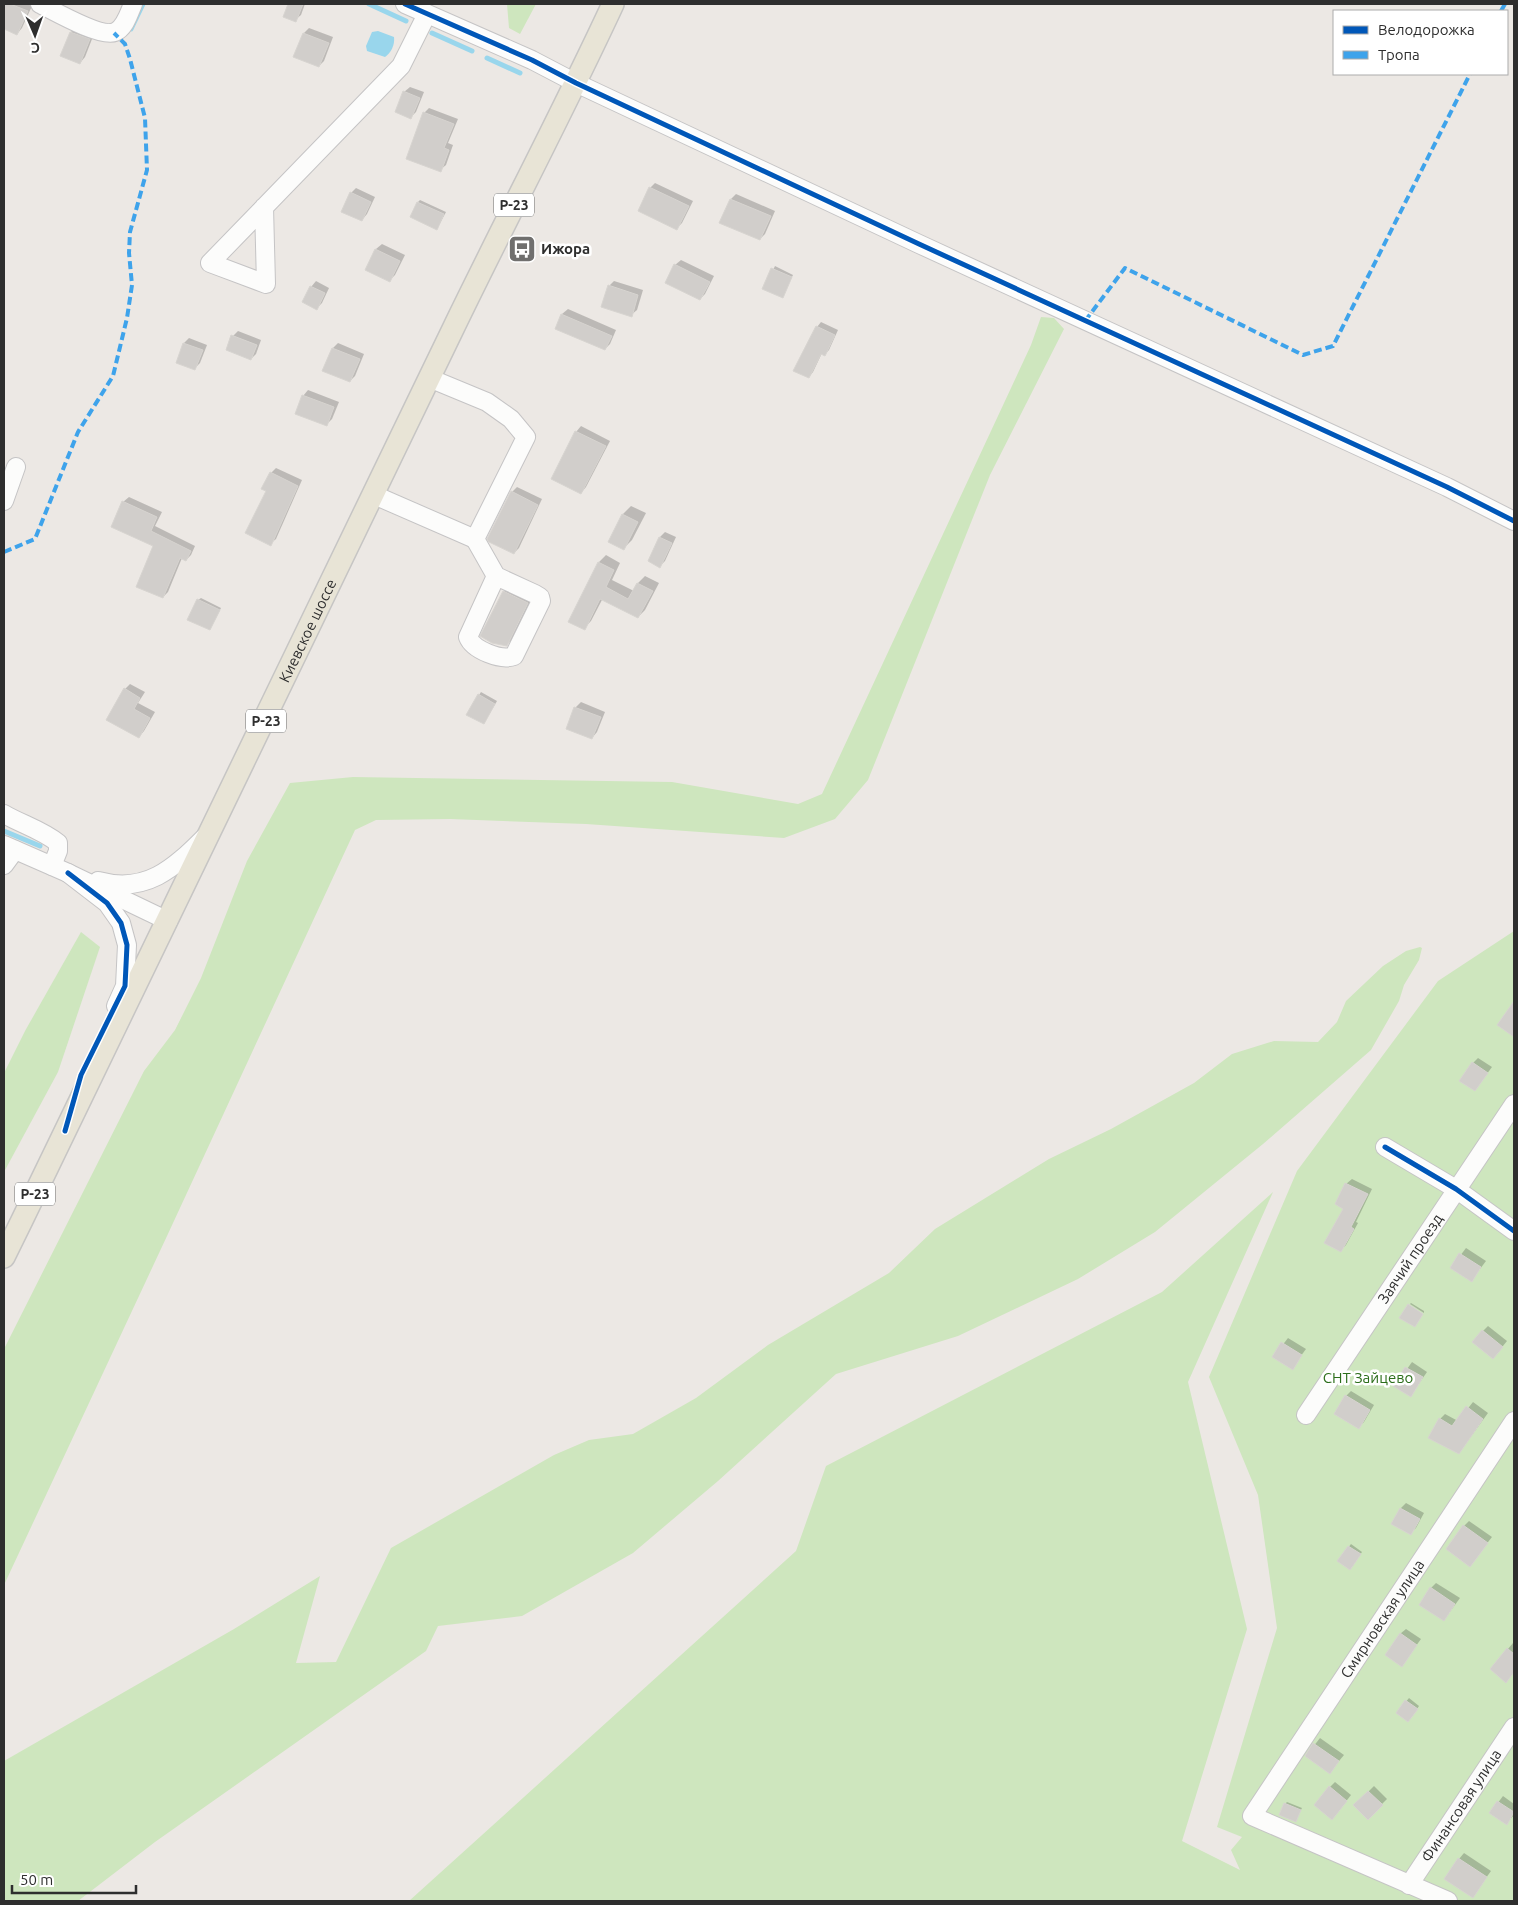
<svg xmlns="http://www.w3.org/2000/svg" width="1518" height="1905" font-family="Ubuntu,sans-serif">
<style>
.green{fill:#cee6be}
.water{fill:#99d6ec}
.shadow{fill:#0003}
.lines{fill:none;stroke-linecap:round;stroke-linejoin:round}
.stream{stroke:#99d6ec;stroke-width:5}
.building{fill:#d1cecb;stroke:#d7d4d0}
.minor-casing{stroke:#c5c4c5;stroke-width:20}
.major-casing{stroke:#c6c5c4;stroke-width:24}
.minor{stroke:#fcfcfb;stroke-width:18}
.major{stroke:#e8e4d6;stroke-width:21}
.quiet{stroke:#3ea3eb;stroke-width:4;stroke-dasharray:8 4;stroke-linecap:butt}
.cycleway-casing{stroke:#fff;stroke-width:8}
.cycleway{stroke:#0057b8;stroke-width:5}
.labels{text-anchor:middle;stroke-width:5;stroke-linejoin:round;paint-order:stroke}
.shield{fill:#fff;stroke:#6d6d6d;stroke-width:1}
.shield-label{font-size:14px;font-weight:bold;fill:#2e2e2e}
.poi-label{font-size:15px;font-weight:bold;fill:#2e2e2e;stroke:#fff;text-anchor:start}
.street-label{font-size:15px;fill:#2e2e2e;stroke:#fff}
.park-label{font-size:15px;fill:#2c6e1b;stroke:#fff}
</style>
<rect width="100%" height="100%" fill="#ece8e4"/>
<g class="green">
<path d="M507 4H536L520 34 509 28Z"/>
<path d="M1041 317 1054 318 1064 329 990 475 868 780 835 819 784 838 586 824 450 819 376 820 355 830 167 1236 4 1585V1349L144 1071 175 1030 201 978 247 861 290 783 353 777 672 782 798 804 822 794 1031 345Z"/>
<path d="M1514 931V1901H409L796 1551 826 1466 1162 1292 1273 1192 1188 1382 1247 1629 1182 1841 1240 1870 1231 1850 1242 1837 1217 1827 1277 1628 1258 1495 1209 1377 1297 1171 1438 981Z"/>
<path d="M81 932 100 947 58 1072 4 1172V1073L25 1031Z"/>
<path d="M1420 947 1422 948 1419 960 1404 985 1399 1001 1371 1050 1263 1144 1155 1232 1078 1279 958 1336 836 1374 718 1481 633 1553 522 1616 438 1626 426 1651 155 1842 78 1901H4V1761L234 1629 320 1576 296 1663 336 1662 391 1548 554 1455 589 1440 633 1434 696 1398 768 1345 889 1273 935 1229 1049 1159 1111 1129 1194 1083 1232 1054 1274 1041 1318 1042 1337 1022 1346 1001 1383 966 1406 951Z"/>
</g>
<path class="water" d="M378 31 394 37C395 45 391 53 385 57L367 51 366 46 372 32Z"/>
<g class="shadow">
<path d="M7 4H27L32 6 22 28 17 34 4 28V10Z"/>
<path d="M289 4H305L301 15 295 20 284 16Z"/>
<path d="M76 27 94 34 85 57 80 63 62 56 71 32Z"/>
<path d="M309 28 333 37 324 61 319 66 295 57 304 33Z"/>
<path d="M410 87 424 92 416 112 411 117 404 92Z"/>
<path d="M429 108 458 119 448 143 453 145 446 165 440 170 424 113Z"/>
<path d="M655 183 693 201 682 223 677 228 650 188Z"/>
<path d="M356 188 375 197 367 214 362 220 351 193Z"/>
<path d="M736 194 775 211 765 234 760 239 731 199Z"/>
<path d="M420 200 446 212 437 229 418 202Z"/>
<path d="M382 244 405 255 395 275 390 280 367 269 376 249Z"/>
<path d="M681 260 714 276 705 294 700 299 675 265Z"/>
<path d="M775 266 793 275 782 297 764 288Z"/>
<path d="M316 281 329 288 322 303 317 308 311 287Z"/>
<path d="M614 281 643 290 637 310 631 315 609 286Z"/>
<path d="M568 309 616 330 610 344 605 349 557 328 562 314Z"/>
<path d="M821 322 838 330 829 350 825 354 822 353 813 372 809 377 817 327Z"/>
<path d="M238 331 261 340 256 354 251 359 233 336Z"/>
<path d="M189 338 207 345 200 363 195 368 177 362 184 343Z"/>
<path d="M338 343 364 354 355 376 350 381 333 348Z"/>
<path d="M308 390 339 402 332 419 327 424 303 396Z"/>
<path d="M581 426 610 441 586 487 581 493 576 432Z"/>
<path d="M276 468 302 480 276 539 270 544 267 490 271 473Z"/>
<path d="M517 487 542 499 519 548 514 553 512 492Z"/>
<path d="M129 497 162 512 155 526 195 546 191 555 186 560 182 558 168 592 163 597 154 545 123 502Z"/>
<path d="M631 506 646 513 632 540 624 548 609 542 623 514Z"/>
<path d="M665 532 676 537 665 561 660 566 649 561 660 537Z"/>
<path d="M606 555 620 563 612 580 634 591 638 583 645 576 659 583 645 610 638 617 603 598 591 621 584 628 570 621 599 562Z"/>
<path d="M509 586 533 597 512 640 506 645 504 592Z"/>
<path d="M201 598 221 608 210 629 198 600Z"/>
<path d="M130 684 145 692 138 703 155 712 144 731 139 737 125 689Z"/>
<path d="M481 692 497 701 484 723 479 695Z"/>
<path d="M581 702 605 712 597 732 592 738 575 708Z"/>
<path d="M1478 1058 1492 1067 1475 1090 1473 1063Z"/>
<path d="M1352 1179 1372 1189 1356 1222 1358 1223 1346 1245 1341 1250 1346 1184Z"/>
<path d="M1466 1248 1486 1261 1471 1281 1451 1268Z"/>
<path d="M1411 1303 1424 1311V1313L1410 1304Z"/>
<path d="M1488 1326 1507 1341 1498 1352 1483 1331Z"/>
<path d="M1288 1338 1306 1349 1292 1368 1274 1356Z"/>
<path d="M1412 1362 1427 1372 1411 1395 1395 1386Z"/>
<path d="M1351 1391 1374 1405 1364 1422 1359 1427 1346 1396Z"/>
<path d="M1473 1402 1488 1413 1459 1453 1440 1419 1445 1414 1458 1421Z"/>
<path d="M1406 1503 1424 1513 1416 1528 1410 1533 1392 1523 1401 1508Z"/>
<path d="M1469 1521 1492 1537 1470 1565 1464 1526Z"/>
<path d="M1351 1544 1362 1552 1352 1567 1338 1561Z"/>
<path d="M1436 1583 1460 1598 1444 1620 1431 1588Z"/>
<path d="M1406 1629 1421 1639 1402 1665 1400 1634Z"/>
<path d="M1513 1643 1514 1672 1511 1676 1491 1669Z"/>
<path d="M1409 1698 1419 1706 1410 1719 1397 1713Z"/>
<path d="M1320 1738 1344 1755 1330 1772 1306 1756Z"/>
<path d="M1335 1782 1351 1795 1337 1813 1330 1787Z"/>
<path d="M1374 1786 1387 1799 1368 1818 1355 1805Z"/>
<path d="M1503 1796 1514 1804V1815L1507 1823 1491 1812Z"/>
<path d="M1287 1802 1302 1808 1295 1820 1285 1804Z"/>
<path d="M1464 1853 1491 1871 1473 1896 1459 1859Z"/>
</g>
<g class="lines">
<g class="stream">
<path d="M369 4 406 21"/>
<path d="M131 29 143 4"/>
<path d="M432 33 472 51"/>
<path d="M487 58 520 73"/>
<path d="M4 831 40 846"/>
</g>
</g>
<g class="building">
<path d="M4 4H10L28 11 17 35 4 29Z"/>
<path d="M288 4H303L296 22 283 17Z"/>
<path d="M70 32 90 39 80 64 60 56Z"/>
<path d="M303 33 329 43 319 67 293 57Z"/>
<path d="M403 91 420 98 411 119 395 112Z"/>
<path d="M423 112 454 124 444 148 449 150 441 172 406 159Z"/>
<path d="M649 187 689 206 677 230 638 211Z"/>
<path d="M350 192 371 202 362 221 341 212Z"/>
<path d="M730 199 771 216 760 240 719 223Z"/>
<path d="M417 202 444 214 437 230 410 217Z"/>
<path d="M375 249 400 261 390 282 365 270Z"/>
<path d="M674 264 710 282 700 300 665 283Z"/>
<path d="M771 268 792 277 783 298 762 289Z"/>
<path d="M608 285 638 295 632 317 601 307Z"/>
<path d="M310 286 325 293 317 310 302 302Z"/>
<path d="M561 314 612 336 605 350 555 329Z"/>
<path d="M816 326 835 335 825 356 821 354 809 378 793 371Z"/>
<path d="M231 335 257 345 251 360 226 350Z"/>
<path d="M183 343 203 350 195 370 176 363Z"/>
<path d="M332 348 360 359 350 382 322 371Z"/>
<path d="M302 395 334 407 327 426 295 414Z"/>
<path d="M575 431 606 446 581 494 551 479Z"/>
<path d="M270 472 298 486 271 546 245 533 266 491 261 489Z"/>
<path d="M511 491 538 505 514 554 489 542 487 539Z"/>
<path d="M122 501 157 517 151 531 191 551 186 561 180 558 163 598 136 587 153 546 111 527Z"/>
<path d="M622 514 638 522 624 550 608 542Z"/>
<path d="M659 537 672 543 660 568 648 561Z"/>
<path d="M598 562 614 570 606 587 628 599 637 583 653 591 638 618 600 599 585 630 568 622Z"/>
<path d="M503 591 528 603 507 646 492 643 480 636Z"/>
<path d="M197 599 220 610 210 630 187 620Z"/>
<path d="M124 688 140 698 134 709 150 718 139 738 106 720Z"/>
<path d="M478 694 495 704 484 724 466 715Z"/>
<path d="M574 707 601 717 592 739 566 729Z"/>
<path d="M1514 1001V1037L1497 1025Z"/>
<path d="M1472 1062 1488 1073 1475 1091 1459 1081Z"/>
<path d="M1345 1183 1368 1194 1351 1227 1354 1229 1341 1252 1324 1243 1343 1209 1335 1204Z"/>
<path d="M1459 1253 1481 1267 1472 1282 1450 1268Z"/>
<path d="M1408 1304 1423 1314 1415 1327 1399 1318Z"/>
<path d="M1482 1330 1503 1347 1493 1359 1472 1342Z"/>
<path d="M1281 1342 1302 1355 1293 1370 1272 1357Z"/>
<path d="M1405 1367 1423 1377 1411 1397 1393 1386Z"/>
<path d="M1345 1395 1370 1410 1359 1429 1334 1414Z"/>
<path d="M1466 1406 1483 1419 1459 1454 1428 1438 1439 1418 1452 1426Z"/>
<path d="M1400 1508 1420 1519 1411 1535 1391 1524Z"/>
<path d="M1463 1525 1488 1543 1470 1567 1446 1549Z"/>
<path d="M1348 1546 1361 1554 1350 1570 1337 1561Z"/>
<path d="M1430 1587 1455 1604 1444 1621 1419 1605Z"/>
<path d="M1400 1633 1417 1645 1402 1667 1385 1655Z"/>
<path d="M1507 1648 1514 1654V1672L1506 1683 1490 1669Z"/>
<path d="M1405 1700 1418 1709 1408 1722 1396 1713Z"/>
<path d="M1313 1743 1339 1761 1330 1774 1305 1756Z"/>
<path d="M1329 1786 1347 1801 1332 1820 1314 1805Z"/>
<path d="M1368 1791 1383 1805 1368 1820 1353 1805Z"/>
<path d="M1497 1801 1514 1812 1507 1825 1489 1813Z"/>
<path d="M1284 1803 1301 1810 1296 1822 1279 1815Z"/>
<path d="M1458 1858 1487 1877 1473 1898 1444 1879Z"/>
</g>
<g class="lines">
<g class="minor-casing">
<g id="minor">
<path d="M40 4C54 11 101 38 115 32 125 28 129 13 133 4"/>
<path d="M405 4 532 60 576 83 919 244 1447 487 1514 521"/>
<path d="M264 207 266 284 210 263 401 66 427 14"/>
<path d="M429 378 487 402 511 419 526 437 475 539 496 576 468 637C473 650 501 661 514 656L541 601 540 597 535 594 496 576"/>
<path d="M374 495 475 539"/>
<path d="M4 501 16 467"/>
<path d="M4 814C21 824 42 830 58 843V851L52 866"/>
<path d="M4 845 68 873 168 921"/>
<path d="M4 865 15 850"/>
<path d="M68 873 107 903 121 923 127 945 125 986 116 1006"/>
<path d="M98 881C146 894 173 869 205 837"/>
<path d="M1385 1147 1456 1189 1514 1231"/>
<path id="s1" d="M1306 1415 1514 1104"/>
<path id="s2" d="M1409 1885 1514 1727"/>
<path id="s3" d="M1448 1901 1252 1816 1514 1421"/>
</g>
</g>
<g class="major-casing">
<g id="major">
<path id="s4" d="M4 1257C155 949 304 640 452 331 505 221 562 114 613 4"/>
</g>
</g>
<use href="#minor" class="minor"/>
<use href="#major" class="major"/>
<g class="quiet">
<path d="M1501 11 1505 4"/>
<path d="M1085 321 1125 268 1303 355 1333 346 1470 74"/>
<path d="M4 552 35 539 78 432 113 376 127 318 132 285 129 253 130 232 147 170 145 118 130 59 125 44 114 33"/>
</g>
<g class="cycleway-casing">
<g id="cycleway">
<path d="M405 4 532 60 576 83 919 244 1447 487 1514 521"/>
<path d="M65 1131 81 1075 125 986 127 945 121 923 107 903 68 873"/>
<path d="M1385 1147 1456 1189 1514 1231"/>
</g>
</g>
<use href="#cycleway" class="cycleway"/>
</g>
<defs>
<g id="bus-square" transform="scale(1.4375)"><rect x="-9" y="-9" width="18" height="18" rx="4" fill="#706f6e" stroke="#fff"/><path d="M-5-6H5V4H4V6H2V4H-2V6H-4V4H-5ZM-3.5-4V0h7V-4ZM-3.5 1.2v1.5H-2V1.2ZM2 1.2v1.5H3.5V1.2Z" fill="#fff"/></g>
</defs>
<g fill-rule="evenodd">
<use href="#bus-square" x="522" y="249"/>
</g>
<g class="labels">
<g class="shield">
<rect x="494" y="193.5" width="40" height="23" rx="4"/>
<rect x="246" y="709.5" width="40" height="23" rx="4"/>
<rect x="15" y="1182.5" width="40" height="23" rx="4"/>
</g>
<g class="shield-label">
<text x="514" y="210">Р-23</text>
<text x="266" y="726">Р-23</text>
<text x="35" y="1199">Р-23</text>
</g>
<g class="poi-label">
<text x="541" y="254">Ижора</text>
</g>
<g class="street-label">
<text dy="5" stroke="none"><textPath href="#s4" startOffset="696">Киевское шоссе</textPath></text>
<text dy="5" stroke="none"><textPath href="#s1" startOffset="188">Заячий проезд</textPath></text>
<text dy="5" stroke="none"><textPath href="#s3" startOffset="450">Смирновская улица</textPath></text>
<text dy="5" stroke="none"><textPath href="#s2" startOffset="95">Финансовая улица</textPath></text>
</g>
<g class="park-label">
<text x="1368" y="1383">СНТ Зайцево</text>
</g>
</g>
<rect width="1518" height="1905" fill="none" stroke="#2e2e2e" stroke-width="10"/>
<rect x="1333" y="10" width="175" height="65" fill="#ffffff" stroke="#ababab"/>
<rect x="1343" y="26" width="25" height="8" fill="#0057b8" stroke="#ababab"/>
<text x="1378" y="35" font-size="15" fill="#2e2e2e">Велодорожка</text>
<rect x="1343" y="51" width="25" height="8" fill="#3ea3eb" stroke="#ababab"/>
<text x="1378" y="60" font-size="15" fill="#2e2e2e">Тропа</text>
<g transform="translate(35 35) rotate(178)" stroke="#ffffff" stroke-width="4" paint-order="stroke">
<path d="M0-4L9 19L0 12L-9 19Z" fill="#2e2e2e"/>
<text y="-8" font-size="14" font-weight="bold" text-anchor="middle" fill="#2e2e2e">С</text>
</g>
<path d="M12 1885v8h124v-8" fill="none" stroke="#2e2e2e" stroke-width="2.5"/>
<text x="20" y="1885" font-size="15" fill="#2e2e2e" stroke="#ffffff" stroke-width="4" paint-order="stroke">50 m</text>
</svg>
